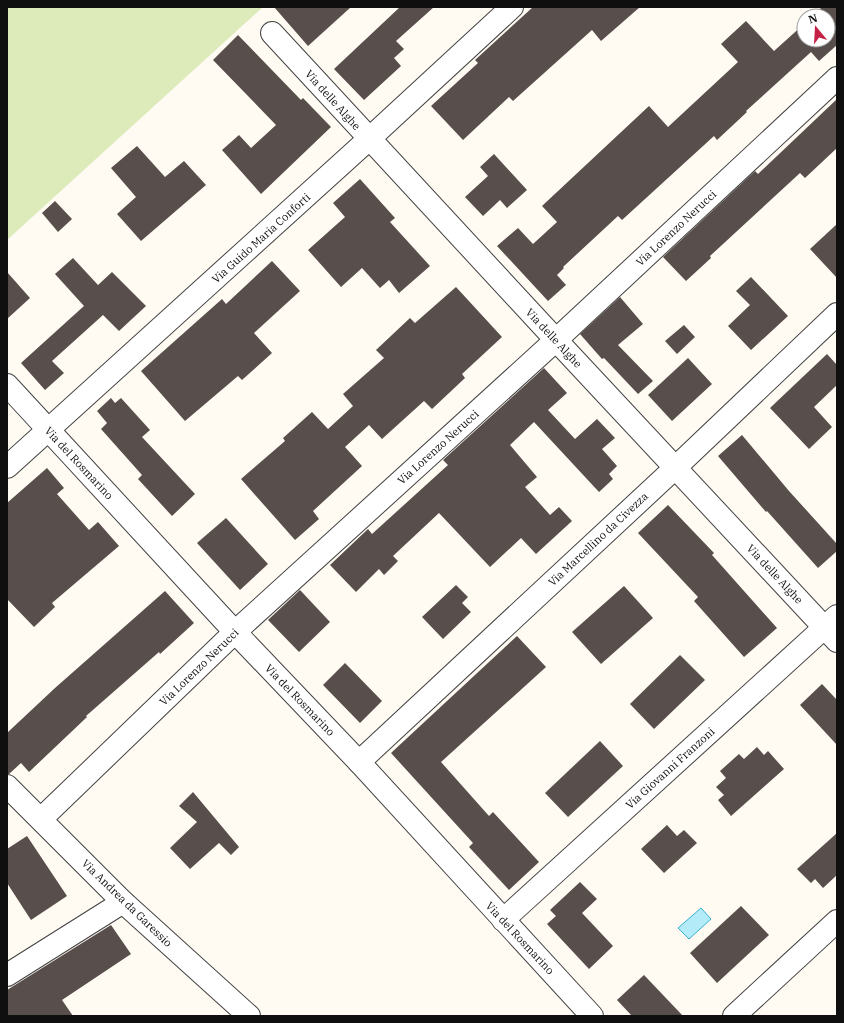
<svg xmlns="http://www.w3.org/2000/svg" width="844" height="1023" font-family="'IBM Plex Serif',serif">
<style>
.green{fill:#dcebb9}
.water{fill:#b4ebf8;stroke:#38b0d2}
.building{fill:#584e4b}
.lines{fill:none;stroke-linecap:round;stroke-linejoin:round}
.minor-casing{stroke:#424242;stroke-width:24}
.minor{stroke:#fff;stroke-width:22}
.labels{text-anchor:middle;stroke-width:4;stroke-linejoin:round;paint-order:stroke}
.street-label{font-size:11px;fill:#0f0f0f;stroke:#fff}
</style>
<rect width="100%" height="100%" fill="#fffaf2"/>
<path class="green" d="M7 7H263L7 240Z"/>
<path class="water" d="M701 908 711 919 689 939 678 928Z"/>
<g class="building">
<path d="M274 7H351L308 46Z"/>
<path d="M400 7H434L396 41 404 49 394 58 401 66 364 100 334 69Z"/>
<path d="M533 7H640L601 41 592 30 513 101 509 97 463 140 431 106 478 63 475 60Z"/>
<path d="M822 7H837V45L819 61 811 52 746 111 747 112 717 140 714 136 622 220 618 216 563 267 564 268 557 275 566 285 548 301 497 246 518 228 533 244 557 222 542 206 649 106 668 127 738 62 721 44 746 21 774 51 804 24V40H828V16H812Z"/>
<path d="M238 35 301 100 303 98 331 127 261 194 222 150 239 135 251 148 276 125 213 60Z"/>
<path d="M837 99V148L805 178 800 173 710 256 711 258 686 281 663 257 755 171 758 174Z"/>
<path d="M137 146 165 177 184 161 206 185 141 241 117 214 136 197 111 168Z"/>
<path d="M494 154 527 190 507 208 500 200 483 216 465 197 488 176 480 167Z"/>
<path d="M360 179 395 218 390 222 430 266 399 293 389 280 380 288 362 268 341 287 308 250 345 217 333 203Z"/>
<path d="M55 201 72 219 58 232 42 213Z"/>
<path d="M837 224V278L810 249Z"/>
<path d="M73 258 98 285 112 272 146 306 119 331 103 315 52 361 64 373 45 390 21 363 84 306 55 274Z"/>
<path d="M272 261 300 291 254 333 272 353 242 380 238 376 185 421 141 371 222 299 226 304Z"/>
<path d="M7 272 30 298 7 319Z"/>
<path d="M751 277 788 316 751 350 728 326 750 305 736 291Z"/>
<path d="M456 287 502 337 462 374 465 378 432 409 424 401 382 439 369 425 345 447 362 466 313 511 319 519 295 540 241 479 285 441 283 438 312 412 328 429 353 406 343 394 384 358 376 350 410 318 415 323Z"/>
<path d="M620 297 643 324 618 345 653 381 638 394 604 358 602 359 580 334Z"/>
<path d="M684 325 695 337 677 354 665 341Z"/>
<path d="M827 354 837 365V385L814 407 832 427 809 449 770 408Z"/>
<path d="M688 358 712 384 672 421 648 395Z"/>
<path d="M544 368 567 393 548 410 575 439 597 419 615 438 602 449 617 466 609 474 613 479 599 492 534 422 510 445 537 477 525 487 550 515 559 507 572 521 536 554 521 538 490 567 439 513 393 556 398 561 384 575 379 569 356 592 330 565 368 529 372 534 448 465 443 460Z"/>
<path d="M111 398 115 403 121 398 150 430 142 437 195 494 172 516 138 479 142 475 101 429 107 423 97 411Z"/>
<path d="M742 435 789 491 837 544V551L818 568 767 511 766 512 718 456Z"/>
<path d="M47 468 64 488 57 494 89 530 98 522 119 546 52 603 55 607 34 627 7 599V503Z"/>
<path d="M668 505 714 553 712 555 777 628 744 657 694 601 698 597 638 533Z"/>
<path d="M226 518 268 564 240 590 197 543Z"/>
<path d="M456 585 468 597 462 603 471 612 443 639 422 617Z"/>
<path d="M624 586 653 618 601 664 572 632Z"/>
<path d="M300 590 330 622 299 652 268 620Z"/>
<path d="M165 591 194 623 160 654 159 652 86 716 87 717 29 772 21 763 9 774H7V733L55 688Z"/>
<path d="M517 636 546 667 441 762 489 816 493 812 539 862 509 890 469 847 473 843 391 753Z"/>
<path d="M680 655 705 680 654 729 630 704Z"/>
<path d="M345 663 382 701 360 723 323 685Z"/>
<path d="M822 684 837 700V745L800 705Z"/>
<path d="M600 741 623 766 568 817 545 793Z"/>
<path d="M757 747 764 755 768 751 784 769 731 816 718 800 724 795 716 787 726 778 720 771 739 754 744 759Z"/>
<path d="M193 792 239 847 231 855 219 843 190 869 170 848 197 822 179 806Z"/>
<path d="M667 825 677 836 684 830 697 843 664 873 641 849Z"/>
<path d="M837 833V875L823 888 815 879 811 883 797 869Z"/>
<path d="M27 836 67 896 31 920 7 883V849Z"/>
<path d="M580 882 597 899 582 913 613 946 589 969 547 924 556 916 550 910Z"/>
<path d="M741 906 769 935 717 983 690 953Z"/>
<path d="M111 925 131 954 62 1000 73 1016H7V990Z"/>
<path d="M644 975 683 1016H632L617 1000Z"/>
</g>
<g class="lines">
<g class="minor-casing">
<g id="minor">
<path d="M272 33 556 340 837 641"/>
<path d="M7 385 235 632 359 762 592 1016"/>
<path d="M7 467 369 139 512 7"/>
<path d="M359 762 675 468 837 314"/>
<path d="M7 786 123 902 249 1016"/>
<path d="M41 819 235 632 556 340 837 78"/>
<path d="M503 920 837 616"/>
<path d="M7 975 123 902"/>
<path d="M734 1016 837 921"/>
</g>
</g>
<use href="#minor" class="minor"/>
</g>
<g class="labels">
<g class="street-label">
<text transform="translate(333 100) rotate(48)" y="4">Via delle Alghe</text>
<text transform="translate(676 228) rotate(-43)" y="4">Via Lorenzo Nerucci</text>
<text transform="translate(261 238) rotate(-42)" y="4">Via Guido Maria Conforti</text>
<text transform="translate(554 338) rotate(47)" y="4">Via delle Alghe</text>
<text transform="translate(438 447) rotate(-42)" y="4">Via Lorenzo Nerucci</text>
<text transform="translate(79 463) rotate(47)" y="4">Via del Rosmarino</text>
<text transform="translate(598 539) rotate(-43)" y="4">Via Marcellino da Civezza</text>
<text transform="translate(775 574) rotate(47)" y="4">Via delle Alghe</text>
<text transform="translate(199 667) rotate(-44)" y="4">Via Lorenzo Nerucci</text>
<text transform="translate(300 700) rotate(46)" y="4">Via del Rosmarino</text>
<text transform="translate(670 768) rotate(-42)" y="4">Via Giovanni Franzoni</text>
<text transform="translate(127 903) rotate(44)" y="4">Via Andrea da Garessio</text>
<text transform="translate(520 938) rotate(47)" y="4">Via del Rosmarino</text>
</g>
</g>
<rect width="844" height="1023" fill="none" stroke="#0f0f0f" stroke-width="16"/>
<g transform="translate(816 28) rotate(342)"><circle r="19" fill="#ffffff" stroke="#9f9f9f"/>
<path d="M0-3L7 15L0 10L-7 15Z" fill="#c52146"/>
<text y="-6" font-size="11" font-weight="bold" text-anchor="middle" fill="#0f0f0f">N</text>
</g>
</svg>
